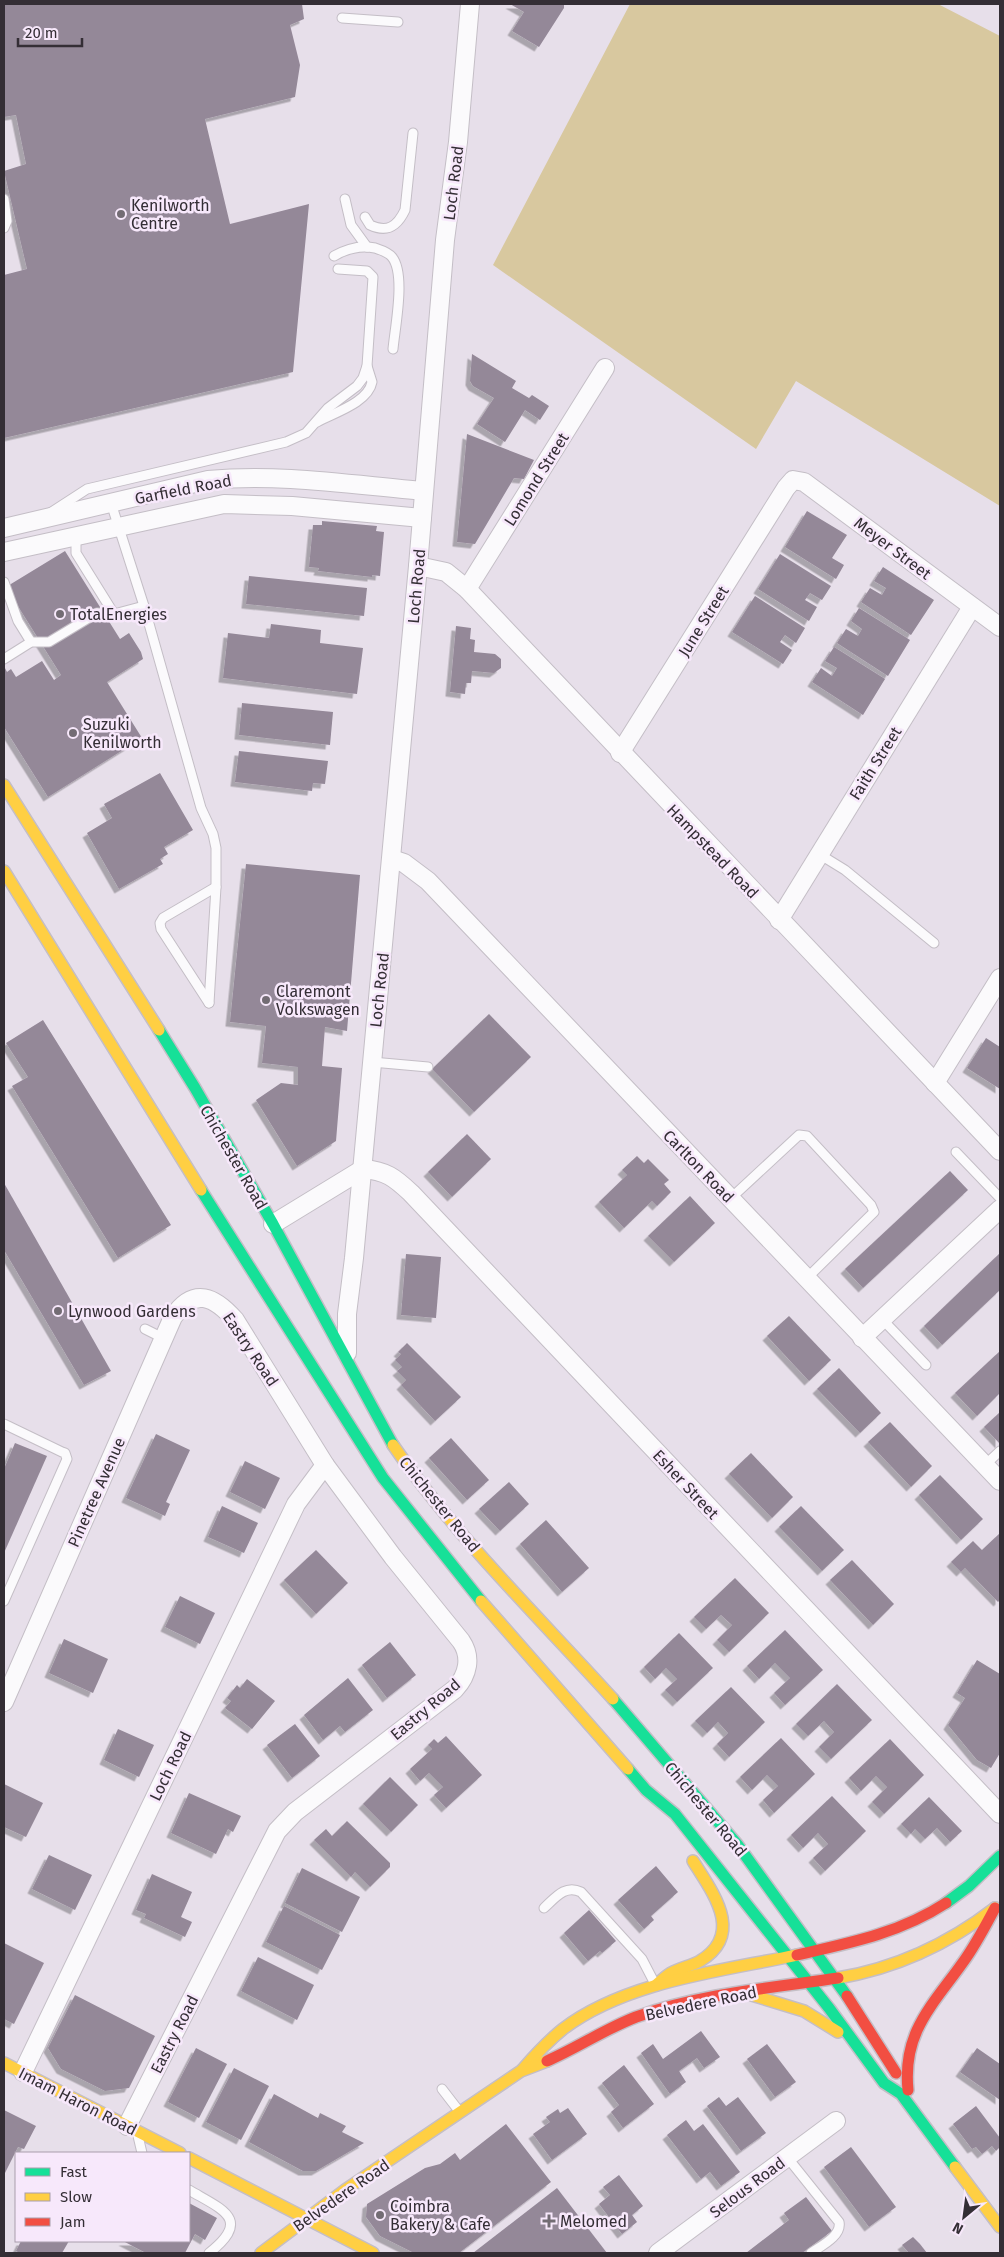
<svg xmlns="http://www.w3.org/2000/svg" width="1004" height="2257" font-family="'Fira Sans',sans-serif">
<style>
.green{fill:#d8c89f}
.building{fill:#948898;filter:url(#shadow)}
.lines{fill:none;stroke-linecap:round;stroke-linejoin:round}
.lane-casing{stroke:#c4bec6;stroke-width:11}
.street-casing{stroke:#c4bec6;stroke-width:20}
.fast-casing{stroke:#c4bec6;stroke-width:14}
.slow-casing{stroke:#c4bec6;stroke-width:14}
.jam-casing{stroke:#c4bec6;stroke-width:14}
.lane{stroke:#fbfafc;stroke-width:9}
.street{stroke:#fbfafc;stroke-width:18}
.fast{stroke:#16e098;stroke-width:11}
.slow{stroke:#ffcf43;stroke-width:11}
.jam{stroke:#f24e42;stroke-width:11}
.poi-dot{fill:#736c74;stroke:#f7e8fb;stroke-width:2}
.labels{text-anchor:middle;stroke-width:5;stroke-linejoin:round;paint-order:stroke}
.street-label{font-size:16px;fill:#342e35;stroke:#f7e8fb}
.poi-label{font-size:16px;fill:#342e35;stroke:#f7e8fb;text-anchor:start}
</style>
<defs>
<filter id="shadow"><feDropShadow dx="-4.5" dy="4.5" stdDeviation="0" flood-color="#0004"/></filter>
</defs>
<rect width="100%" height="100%" fill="#e7dfea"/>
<path class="green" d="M630 4H938L1000 36V506L796 381 756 449 493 265Z"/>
<g class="building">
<path d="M4 4H302L304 19 290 25 300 65 295 97 205 119 230 224 309 204 293 372 4 438V275L27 269 4 171 26 164 16 115 4 117Z"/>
<path d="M510 4H564V8L539 47 512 31 524 12Z"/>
<path d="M472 354 516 381 512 388 529 398 532 395 549 406 540 420 525 410 505 442 477 424 494 398 473 386 470 381Z"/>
<path d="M467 434 534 460 524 479 514 478 475 544 457 542Z"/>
<path d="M807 511 847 535 832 558 844 565 836 579 785 547Z"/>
<path d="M322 521 377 526 376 531 384 532 380 576 372 575V577L318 571 319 568 309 567 313 525H322Z"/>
<path d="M65 551 120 639 129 633 141 652 143 659 107 682 142 738 48 797 4 727V666L7 672 11 669 16 677 42 661 54 680 61 675 6 587Z"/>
<path d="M780 554 831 586 822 600 810 593 805 600 817 607 809 621 758 589Z"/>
<path d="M883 567 934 600 911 635 861 602 870 588 882 595 886 588 874 581Z"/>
<path d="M249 576 367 588 364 616 246 604Z"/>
<path d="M755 596 805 628 796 643 785 635 780 642 792 650 783 664 732 632Z"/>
<path d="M859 608 910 640 888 676 837 643 846 629 858 636 862 629 851 621Z"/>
<path d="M271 624 321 630 320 643 363 648 357 694 223 678 228 633 269 638Z"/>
<path d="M456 626 471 628 470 639 475 640 474 652 495 654 501 659V668L494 673 472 671 471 683H466L465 694 450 692Z"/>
<path d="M834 647 885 679 863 715 812 682 821 668 832 676 837 668 825 661Z"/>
<path d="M242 703 333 712 330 745 239 735Z"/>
<path d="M239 751 328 761 325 784 313 783 312 791 235 782Z"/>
<path d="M160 773 193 830 164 847 168 854 160 859 163 864 119 889 87 833 112 818 104 804Z"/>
<path d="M246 864 360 875 347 1031 325 1027 322 1066 342 1068 336 1141 297 1166 256 1100 281 1083 298 1085V1067L262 1063 266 1026 230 1022Z"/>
<path d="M489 1014 531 1057 474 1112 432 1069Z"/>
<path d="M43 1020 171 1225 118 1258 12 1086 28 1077 6 1043Z"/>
<path d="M986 1038 1000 1047V1089L967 1068Z"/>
<path d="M467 1134 491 1159 452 1197 428 1172Z"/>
<path d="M637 1156 644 1163 648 1159 669 1180 664 1184 671 1192 657 1206 652 1201 624 1228 599 1202 627 1175 622 1170Z"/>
<path d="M950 1171 968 1190 863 1288 845 1269Z"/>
<path d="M4 1183 111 1371 84 1385 4 1250Z"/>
<path d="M690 1196 715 1223 674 1262 648 1236Z"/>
<path d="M1000 1253V1290L942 1345 924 1326Z"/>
<path d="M406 1254 441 1257 436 1318 401 1315Z"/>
<path d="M789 1316 831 1360 809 1381 767 1336Z"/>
<path d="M407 1343 461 1397 435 1421 401 1385 406 1380 397 1371 402 1367 395 1360 401 1354 398 1352Z"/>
<path d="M1000 1351V1393L977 1416 955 1393Z"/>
<path d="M839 1368 881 1413 860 1433 817 1389Z"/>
<path d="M1000 1412V1444L984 1427Z"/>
<path d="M890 1422 932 1466 911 1487 868 1442Z"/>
<path d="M156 1434 190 1450 166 1502 170 1504 165 1516 126 1498Z"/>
<path d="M451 1438 489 1480 467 1500 429 1458Z"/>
<path d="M15 1443 47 1456 4 1553V1469Z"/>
<path d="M751 1453 793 1497 772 1518 729 1474Z"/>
<path d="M245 1461 280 1478 265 1509 230 1492Z"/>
<path d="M940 1475 983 1519 961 1540 919 1495Z"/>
<path d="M509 1482 529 1504 500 1531 479 1509Z"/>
<path d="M222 1506 258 1523 244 1553 208 1537Z"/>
<path d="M801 1506 844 1550 822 1571 779 1527Z"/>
<path d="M546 1520 589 1568 562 1592 520 1544Z"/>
<path d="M1000 1533V1600L998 1602 965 1568 961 1572 951 1562 973 1541 982 1550Z"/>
<path d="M316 1550 348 1583 316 1614 284 1580Z"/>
<path d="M852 1560 894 1604 873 1625 830 1580Z"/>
<path d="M735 1578 769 1613 729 1652 717 1640 732 1625 721 1615 706 1629 694 1617Z"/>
<path d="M180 1596 215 1613 200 1644 165 1627Z"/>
<path d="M785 1630 823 1670 785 1705 774 1693 790 1678 775 1663 759 1679 747 1666Z"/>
<path d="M679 1633 713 1668 677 1702 665 1690 677 1679 666 1668 655 1679 644 1667Z"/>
<path d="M64 1639 108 1659 93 1693 49 1673Z"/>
<path d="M390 1642 416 1675 387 1698 362 1665Z"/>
<path d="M977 1660 1000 1674V1753L991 1768 977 1760 948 1725 965 1698 957 1693Z"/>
<path d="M348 1678 373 1710 345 1732 340 1726 323 1740 304 1715Z"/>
<path d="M247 1679 275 1701 252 1729 225 1708 231 1701 227 1698 237 1685 240 1688Z"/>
<path d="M837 1684 872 1720 831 1759 819 1747 834 1732 824 1721 808 1736 796 1724Z"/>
<path d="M731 1687 765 1722 729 1757 717 1744 728 1733 718 1722 707 1733 695 1721Z"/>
<path d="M295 1724 320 1756 292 1778 267 1745Z"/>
<path d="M118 1729 154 1745 139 1777 104 1760Z"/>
<path d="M446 1736 482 1775 446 1808 434 1795 443 1787 429 1773 420 1781 410 1769 432 1749 428 1745 434 1739 438 1743Z"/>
<path d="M781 1738 815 1774 774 1813 763 1800 778 1786 767 1775 752 1790 740 1777Z"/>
<path d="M890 1739 924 1775 884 1814 872 1802 887 1787 876 1776 861 1791 849 1778Z"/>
<path d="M390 1777 418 1805 391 1832 363 1804Z"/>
<path d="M4 1784 43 1803 26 1837 4 1827Z"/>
<path d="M189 1793 241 1816 233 1832 228 1829 216 1854 171 1833Z"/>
<path d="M832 1796 866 1831 825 1871 813 1858 828 1844 818 1833 803 1848 791 1835Z"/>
<path d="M929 1797 962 1831 950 1842 937 1828 925 1839 915 1829 911 1834 901 1824Z"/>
<path d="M347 1821 390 1863V1867L370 1887 355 1872 351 1877 314 1840 326 1829 332 1836Z"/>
<path d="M49 1855 92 1875 75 1910 32 1889Z"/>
<path d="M656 1866 678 1892 651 1916 654 1920 644 1929 618 1900Z"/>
<path d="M302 1868 360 1897 342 1932 285 1903Z"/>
<path d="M152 1874 192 1892 181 1917 192 1922 185 1937 144 1918 146 1914 136 1910Z"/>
<path d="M284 1906 340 1935 322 1970 266 1942Z"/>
<path d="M589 1910 616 1941 602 1953 600 1951 588 1961 564 1933Z"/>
<path d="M4 1943 44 1963 14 2024 4 2019Z"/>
<path d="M258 1957 314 1985 297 2020 241 1991Z"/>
<path d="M75 1995 155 2036 129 2088 105 2091 61 2069 48 2048Z"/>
<path d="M701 2031 720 2057 704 2068 697 2058 679 2071 686 2082 670 2094 641 2053 653 2044 663 2059Z"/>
<path d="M767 2044 796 2082 775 2097 747 2059Z"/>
<path d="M196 2048 227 2064 199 2118 168 2102Z"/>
<path d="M977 2048 1000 2064V2100L960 2072Z"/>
<path d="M624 2065 654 2104 623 2128 611 2112 619 2105 602 2083Z"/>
<path d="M234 2068 269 2086 241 2140 206 2122Z"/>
<path d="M274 2094 318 2118 320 2113 346 2126 342 2132 364 2143 316 2171H303L249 2142Z"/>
<path d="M719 2097 726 2106 738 2097 766 2133 741 2151 707 2106Z"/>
<path d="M976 2106 1000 2138V2147L996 2151 992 2146 982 2154 976 2147 972 2149 953 2124Z"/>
<path d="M568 2108 587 2134 552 2160 533 2134 550 2122 546 2117 558 2109 560 2113Z"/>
<path d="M4 2110 36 2126 24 2149 18 2147 4 2175Z"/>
<path d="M686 2120 694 2131 703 2124 740 2172 721 2186 710 2172 701 2179 667 2135Z"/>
<path d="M506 2124 551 2182 459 2253H414L380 2236 366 2217 367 2204 425 2168 440 2164 455 2153 460 2160Z"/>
<path d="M851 2147 896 2207 869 2227 824 2167Z"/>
<path d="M619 2175 643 2206 632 2215 637 2222 622 2234 599 2204 610 2195 603 2187Z"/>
<path d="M557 2188 607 2253H473Z"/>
<path d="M806 2197 832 2231 802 2253H746L789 2220 784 2213Z"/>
<path d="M189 2203 217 2218 205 2240 195 2234 185 2253H146L123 2241H189Z"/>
<path d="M913 2237 920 2244 927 2253H909L902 2245Z"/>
<path d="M21 2241H69L62 2253H20L16 2251Z"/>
</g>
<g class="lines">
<g class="lane-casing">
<g id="lane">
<path d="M342 18 398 22"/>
<path d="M4 199 7 221 4 228"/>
<path d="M345 199 351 225 367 247"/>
<path d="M365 217 370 225C387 233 397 227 405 210L413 133"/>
<path d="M334 256C346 249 361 245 375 248 381 250 388 252 392 257 406 274 395 327 393 349"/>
<path d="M317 422C333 413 368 403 372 382L367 366"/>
<path d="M111 503 144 606 201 808 213 834 216 848V887L209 1003"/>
<path d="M50 513 87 489 286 442 306 433 328 408 357 386 363 378 367 366 373 277 367 271 338 269"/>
<path d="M76 537V553L114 614"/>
<path d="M4 582 18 621 31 642"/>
<path d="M4 659 31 642H49L97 613 114 614 144 606"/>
<path d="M819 854 845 870 934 943"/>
<path d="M209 1003 161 929 160 923 163 918 216 887"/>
<path d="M372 1062 428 1067"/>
<path d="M956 1152 1000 1198"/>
<path d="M730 1199 799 1135 807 1136 871 1205 874 1212 806 1279"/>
<path d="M882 1319 926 1365"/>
<path d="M145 1329 163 1338"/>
<path d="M4 1424 62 1452 65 1453 67 1459 4 1601"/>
<path d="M985 1465 1000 1451"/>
<path d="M544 1908C555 1898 565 1884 581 1892L642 1959 654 1982"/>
<path d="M442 2089 459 2111"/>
<path d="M138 2136 142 2153"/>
<path d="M787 2157 839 2222C842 2236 821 2246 811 2253"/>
<path d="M189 2190C223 2210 252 2219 209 2253"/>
</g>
</g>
<g class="street-casing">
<g id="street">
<path d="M4 528 208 480C280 473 353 485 424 491"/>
<path d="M4 552 224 504 292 506 422 518"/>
<path d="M418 566 446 572 467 589 1000 1151"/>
<path d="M467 589 605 368"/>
<path d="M620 753 786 488 793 480 804 482 1000 627"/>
<path d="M392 859 404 863 428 881 1000 1481"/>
<path d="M779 920 972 607"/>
<path d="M935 1083 1000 978"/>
<path d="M363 1169C386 1171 394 1177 411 1193L1000 1814"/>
<path d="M273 1224 363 1169"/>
<path d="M862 1338 1000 1209"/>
<path d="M347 1353V1314L354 1258 418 566 445 240 458 142 470 4"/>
<path d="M4 1702 173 1317C194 1286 215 1297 235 1320L325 1465 393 1557 461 1641C472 1657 468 1675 455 1689L295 1812 277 1831 127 2126"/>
<path d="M23 2072 296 1504 325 1465"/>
<path d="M658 2253 836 2121"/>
</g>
</g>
<g class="fast-casing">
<g id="fast">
<path d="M159 1030 195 1088 273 1224 393 1445"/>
<path d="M201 1190 383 1478 481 1601"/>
<path d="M613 1699 737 1844 847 1996"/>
<path d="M628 1769 646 1790 675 1814 829 2008 884 2083 901 2094 955 2167"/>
<path d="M946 1903 969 1886 1000 1856"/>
</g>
</g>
<g class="slow-casing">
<g id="slow">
<path d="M4 785 159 1030"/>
<path d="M4 871 201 1190"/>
<path d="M393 1445C456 1537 538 1616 613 1699"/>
<path d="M481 1601 628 1769"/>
<path d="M838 1978C897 1968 947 1945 995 1908"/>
<path d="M656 1985C661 1981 666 1976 671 1973 680 1968 691 1966 700 1961 745 1934 713 1893 693 1861"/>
<path d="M745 1993 804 2011 838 2032"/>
<path d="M4 2063 180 2153"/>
<path d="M523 2069C536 2054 548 2041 563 2029 626 1981 722 1971 797 1955"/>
<path d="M189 2158 373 2253"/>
<path d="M955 2167 1000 2227"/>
<path d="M261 2253 345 2190 521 2071 547 2061"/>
</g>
</g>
<g class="jam-casing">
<g id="jam">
<path d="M797 1955C850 1943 900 1933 946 1903"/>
<path d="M847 1996 896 2073"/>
<path d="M547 2061C577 2048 605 2029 636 2017 700 1994 771 1988 838 1978"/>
<path d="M908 2090C902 2030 935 2003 966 1958 977 1942 986 1925 995 1908"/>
</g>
</g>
<use href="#lane" class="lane"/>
<use href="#street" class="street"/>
<use href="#fast" class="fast"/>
<use href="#slow" class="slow"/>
<use href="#jam" class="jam"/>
</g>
<g class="poi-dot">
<circle cx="121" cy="214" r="5"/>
<circle cx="60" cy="614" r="5"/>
<circle cx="73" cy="733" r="5"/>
<circle cx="266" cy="1000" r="5"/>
<circle cx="58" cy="1311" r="5"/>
<circle cx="380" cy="2215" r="5"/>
<path d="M546.5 2213.5h5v5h5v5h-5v5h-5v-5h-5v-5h5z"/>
</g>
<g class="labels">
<g class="street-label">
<text transform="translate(453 183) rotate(-83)" y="6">Loch Road</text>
<text transform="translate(536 479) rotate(-58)" y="6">Lomond Street</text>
<text transform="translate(183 489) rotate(-11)" y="6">Garfield Road</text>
<text transform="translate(893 548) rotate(37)" y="6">Meyer Street</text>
<text transform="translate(416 586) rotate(-85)" y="6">Loch Road</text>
<text transform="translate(703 621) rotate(-58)" y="6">June Street</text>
<text transform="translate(875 763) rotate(-58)" y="6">Faith Street</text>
<text transform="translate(713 851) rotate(46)" y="6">Hampstead Road</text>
<text transform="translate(379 990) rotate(-84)" y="6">Loch Road</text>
<text transform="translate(234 1157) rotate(60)" y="6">Chichester Road</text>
<text transform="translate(699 1166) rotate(46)" y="6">Carlton Road</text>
<text transform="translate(251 1349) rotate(56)" y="6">Eastry Road</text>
<text transform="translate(686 1484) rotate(47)" y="6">Esher Street</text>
<text transform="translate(96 1492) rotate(-66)" y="6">Pinetree Avenue</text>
<text transform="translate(440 1504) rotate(51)" y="6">Chichester Road</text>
<text transform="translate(425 1709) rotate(-40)" y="6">Eastry Road</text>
<text transform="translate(170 1766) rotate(-64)" y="6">Loch Road</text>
<text transform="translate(706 1809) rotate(50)" y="6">Chichester Road</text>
<text transform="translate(701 2003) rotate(-12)" y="6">Belvedere Road</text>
<text transform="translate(174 2034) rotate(-63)" y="6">Eastry Road</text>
<text transform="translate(78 2101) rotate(27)" y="6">Imam Haron Road</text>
<text transform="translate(747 2187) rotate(-37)" y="6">Selous Road</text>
<text transform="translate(341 2195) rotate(-35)" y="6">Belvedere Road</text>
</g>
<g class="poi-label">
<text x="131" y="211">Kenilworth<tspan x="131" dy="18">Centre</tspan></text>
<text x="70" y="620">TotalEnergies</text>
<text x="83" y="730">Suzuki<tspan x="83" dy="18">Kenilworth</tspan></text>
<text x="276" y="997">Claremont<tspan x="276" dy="18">Volkswagen</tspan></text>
<text x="68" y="1317">Lynwood Gardens</text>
<text x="390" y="2212">Coimbra<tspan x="390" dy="18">Bakery &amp; Cafe</tspan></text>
<text x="560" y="2227">Melomed</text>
</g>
</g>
<rect width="1004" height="2257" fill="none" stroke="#342e35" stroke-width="10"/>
<rect x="15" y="2152" width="175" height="90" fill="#f7e8fb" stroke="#a99eac"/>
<rect x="25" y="2168" width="25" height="8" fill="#16e098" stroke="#a99eac"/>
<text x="60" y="2177" font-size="15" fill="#342e35">Fast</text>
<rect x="25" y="2193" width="25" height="8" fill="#ffcf43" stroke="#a99eac"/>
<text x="60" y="2202" font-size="15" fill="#342e35">Slow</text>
<rect x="25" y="2218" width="25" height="8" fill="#f24e42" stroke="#a99eac"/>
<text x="60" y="2227" font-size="15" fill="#342e35">Jam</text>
<g transform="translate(964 2217) rotate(209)" stroke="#f7e8fb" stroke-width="4" paint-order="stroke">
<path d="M0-4L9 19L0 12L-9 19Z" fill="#342e35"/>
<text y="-8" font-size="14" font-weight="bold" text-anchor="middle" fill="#342e35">N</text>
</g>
<path d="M18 38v8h64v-8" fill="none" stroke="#342e35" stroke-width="2.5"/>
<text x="25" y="38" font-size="15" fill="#342e35" stroke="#f7e8fb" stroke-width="4" paint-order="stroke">20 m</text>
</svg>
